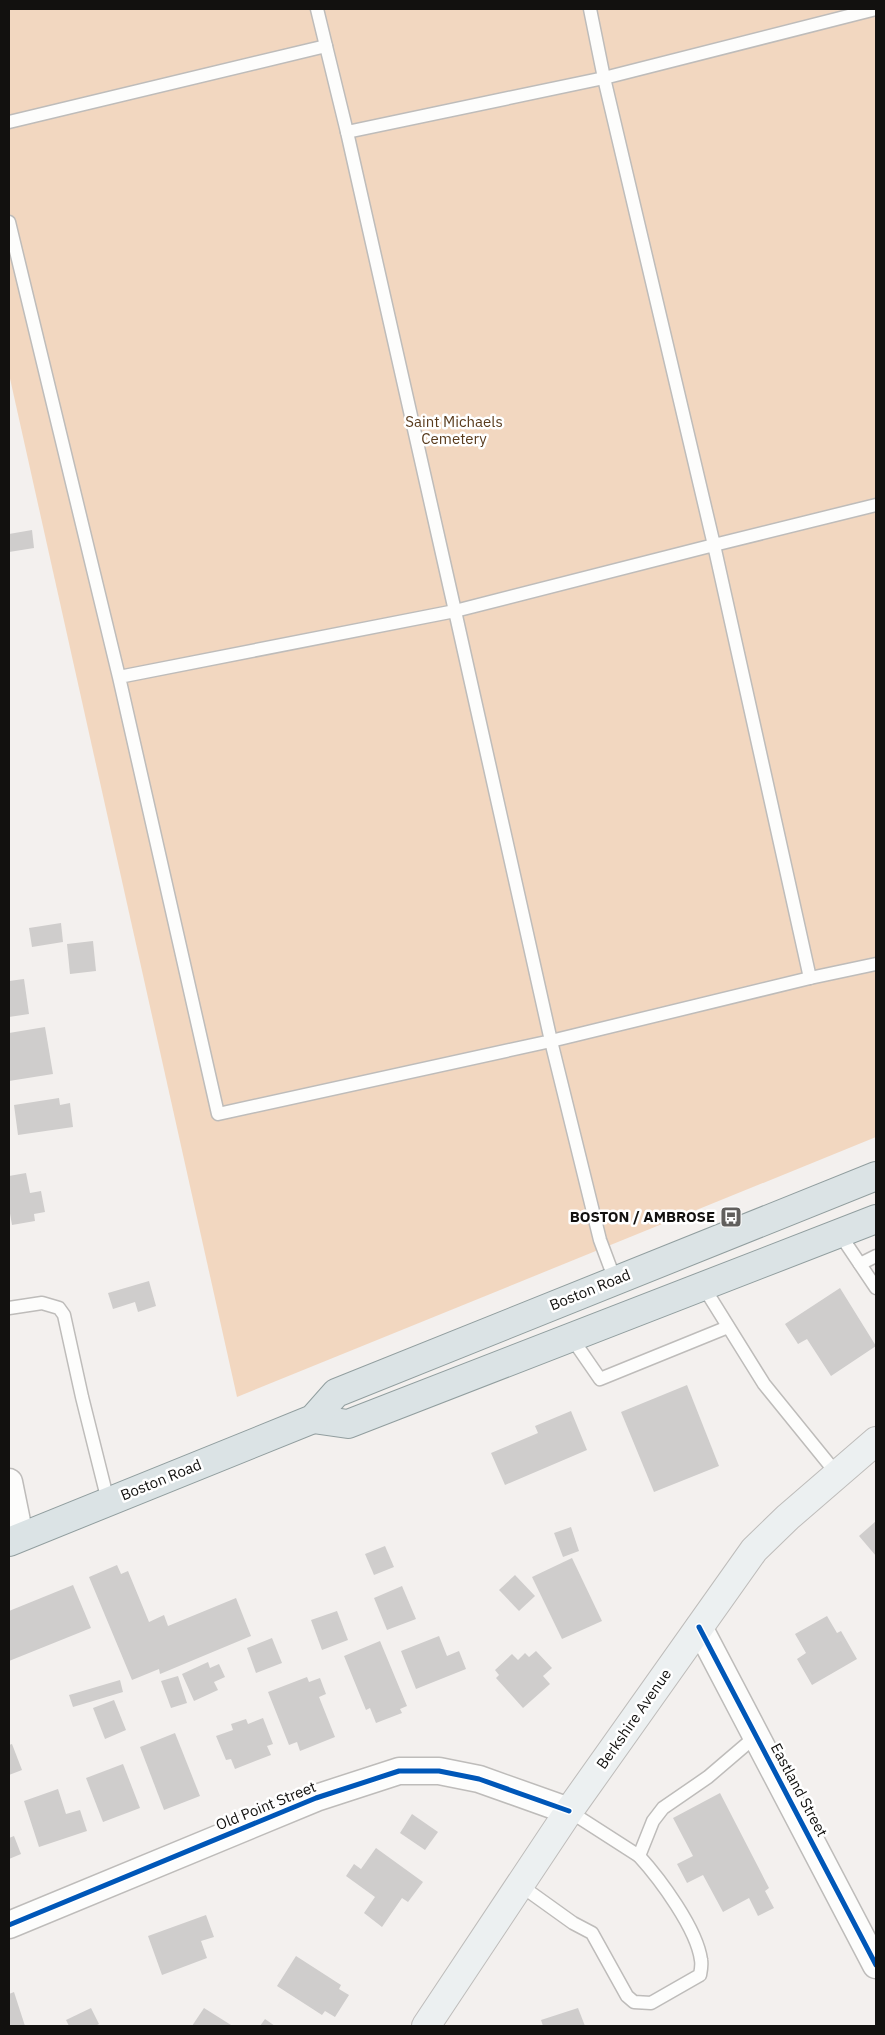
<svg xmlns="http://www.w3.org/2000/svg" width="885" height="2035" font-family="'IBM Plex Sans',sans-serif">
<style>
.green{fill:#f2d7c0}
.building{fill:#cfcdcc}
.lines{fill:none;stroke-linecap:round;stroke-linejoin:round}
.lane-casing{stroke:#bebcba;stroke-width:15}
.street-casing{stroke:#bebcba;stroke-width:29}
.secondary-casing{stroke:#bebcba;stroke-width:30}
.primary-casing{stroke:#919e9f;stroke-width:30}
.lane{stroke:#fdfdfc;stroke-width:12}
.street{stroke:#fdfdfc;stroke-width:26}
.secondary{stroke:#ecf0f1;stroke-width:28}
.primary{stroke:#dbe3e5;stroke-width:28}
.cycleway-casing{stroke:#fff;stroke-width:8}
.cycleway{stroke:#0057b8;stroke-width:5}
.labels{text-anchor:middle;stroke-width:5;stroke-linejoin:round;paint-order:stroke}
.park-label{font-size:15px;fill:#593b1d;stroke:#fff}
.poi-label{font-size:15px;font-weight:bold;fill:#12110f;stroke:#fff;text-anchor:end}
.street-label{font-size:15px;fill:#12110f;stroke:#fff}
</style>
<rect width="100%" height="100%" fill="#f3f0ee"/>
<path class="green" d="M9 9H876V1137L237 1397 9 374Z"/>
<g class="building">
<path d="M32 530 34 548 9 552V534Z"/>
<path d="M61 923 63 942 32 947 29 928Z"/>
<path d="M93 941 96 971 70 974 67 944Z"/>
<path d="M24 979 29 1014 9 1017V981Z"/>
<path d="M45 1027 53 1074 9 1081V1033Z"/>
<path d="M59 1098 60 1105 70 1103 73 1127 18 1135 14 1105Z"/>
<path d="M26 1173 30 1193 41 1191 45 1212 34 1214 35 1221 12 1225 9 1208V1176Z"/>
<path d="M149 1281 156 1306 138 1312 135 1302 113 1309 108 1293Z"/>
<path d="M840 1288 876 1346 831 1376 807 1339 798 1344 785 1324Z"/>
<path d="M687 1385 719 1466 654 1492 621 1412Z"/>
<path d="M571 1411 587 1450 505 1485 491 1453 538 1433 535 1426Z"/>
<path d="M876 1521V1556L859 1536Z"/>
<path d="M571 1527 579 1551 563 1557 554 1533Z"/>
<path d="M385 1546 394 1567 374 1575 365 1554Z"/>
<path d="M572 1558 602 1621 562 1639 532 1577Z"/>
<path d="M117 1565 121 1574 128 1571 149 1622 164 1615 168 1626 236 1598 251 1636 160 1674 159 1669 132 1680 89 1577Z"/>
<path d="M515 1575 535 1596 519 1611 499 1590Z"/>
<path d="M73 1585 91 1628 9 1661V1611Z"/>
<path d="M402 1586 416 1619 387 1630 374 1598Z"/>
<path d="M337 1611 348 1640 322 1650 311 1620Z"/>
<path d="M827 1616 837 1633 841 1631 857 1659 812 1685 797 1659 806 1653 795 1634Z"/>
<path d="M439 1636 447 1656 459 1651 466 1669 416 1689 401 1651Z"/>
<path d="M272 1638 282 1663 256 1673 247 1648Z"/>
<path d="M380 1641 407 1706 400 1709 402 1713 376 1723 370 1708 366 1710 344 1656Z"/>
<path d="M536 1651 552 1668 543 1676 550 1684 523 1708 496 1678 499 1675 495 1670 512 1654 518 1660 525 1653 529 1657Z"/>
<path d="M208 1662 210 1668 219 1664 225 1677 214 1682 218 1690 194 1701 182 1674Z"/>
<path d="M178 1676 187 1703 171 1708 161 1681Z"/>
<path d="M307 1677 309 1682 320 1678 326 1694 319 1697 335 1737 300 1751 297 1742 289 1745 268 1692Z"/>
<path d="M120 1680 123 1692 73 1707 69 1695Z"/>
<path d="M114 1700 126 1730 105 1739 93 1708Z"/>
<path d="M263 1718 273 1744 267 1746 271 1755 235 1769 231 1759 226 1760 216 1736 233 1730 231 1724 246 1719 248 1724Z"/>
<path d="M175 1733 200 1796 164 1810 140 1747Z"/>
<path d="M12 1744 22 1770 9 1775V1745Z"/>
<path d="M123 1764 140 1808 103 1822 86 1778Z"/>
<path d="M58 1789 66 1814 80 1810 87 1831 39 1847 24 1801Z"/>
<path d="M720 1793 769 1888 765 1891 774 1908 758 1916 749 1898 723 1912 703 1875 687 1883 677 1864 693 1856 673 1818Z"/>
<path d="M412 1814 438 1832 425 1850 400 1833Z"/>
<path d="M14 1836 21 1854 9 1859V1838Z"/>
<path d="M376 1848 423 1882 408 1902 402 1898 382 1927 364 1913 375 1897 346 1876 354 1864 361 1869Z"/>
<path d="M206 1915 214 1937 201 1941 207 1958 162 1975 148 1936Z"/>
<path d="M296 1956 341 1985 339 1989 349 1995 335 2017 325 2011 322 2015 277 1986Z"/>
<path d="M14 1992 25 2026H9V1994Z"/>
<path d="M91 2008 99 2024 95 2026H69L66 2020Z"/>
<path d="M204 2008 231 2025 230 2026H192Z"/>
<path d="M578 2008 585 2026H543L541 2020Z"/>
<path d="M265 2019 275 2026H260Z"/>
</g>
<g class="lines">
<g class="lane-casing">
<g id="lane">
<path d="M317 9 326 46"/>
<path d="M590 9 604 78 714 545 876 505"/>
<path d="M9 122 326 46 347 132 604 78 876 9"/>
<path d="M347 132 455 611 714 545 810 978"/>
<path d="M9 222 119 677 218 1114 551 1041 455 611 119 677"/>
<path d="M839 1233 876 1288"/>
<path d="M860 1264 876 1256"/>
<path d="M615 1280 600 1240 551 1041 810 978 876 964"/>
<path d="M703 1286 764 1384 837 1474"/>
<path d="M9 1308 42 1303 59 1308 64 1315 82 1397 108 1501"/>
<path d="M571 1337 600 1379 728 1327"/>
<path d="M569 1811 639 1856"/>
<path d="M520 1885 573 1923 592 1933 627 1996 634 2002 651 2003 700 1975C701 1970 702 1965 701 1960 697 1929 660 1879 639 1856L653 1821 663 1808 708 1777 756 1736"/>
</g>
</g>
<g class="street-casing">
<g id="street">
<path d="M9 1482 20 1536"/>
<path d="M699 1627 876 1965"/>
<path d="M9 1925 316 1798 399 1771H439L479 1779 569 1811"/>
</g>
</g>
<g class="secondary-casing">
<path id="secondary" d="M426 2026 569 1811 754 1550 788 1517 876 1441"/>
</g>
<g class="primary-casing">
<g id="primary">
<path d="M313 1419 348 1424 876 1219"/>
<path d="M9 1542 313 1419 336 1393 876 1176"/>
</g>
</g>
<use href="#lane" class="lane"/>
<use href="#street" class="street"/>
<use href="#secondary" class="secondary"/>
<use href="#primary" class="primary"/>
<g class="cycleway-casing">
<g id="cycleway">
<path d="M699 1627 876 1965"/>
<path d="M9 1925 316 1798 399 1771H439L479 1779 569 1811"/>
</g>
</g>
<use href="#cycleway" class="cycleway"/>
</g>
<defs>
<g id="bus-square" transform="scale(1.125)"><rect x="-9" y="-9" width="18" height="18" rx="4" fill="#615f5d" stroke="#fff"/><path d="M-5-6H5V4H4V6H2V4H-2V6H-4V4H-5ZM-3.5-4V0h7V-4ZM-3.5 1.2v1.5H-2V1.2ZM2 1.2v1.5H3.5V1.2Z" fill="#fff"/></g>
</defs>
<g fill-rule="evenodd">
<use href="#bus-square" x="731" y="1217"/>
</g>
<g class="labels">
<g class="park-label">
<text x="454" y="427">Saint Michaels<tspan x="454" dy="17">Cemetery</tspan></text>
</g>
<g class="poi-label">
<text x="715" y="1222">BOSTON / AMBROSE</text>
</g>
<g class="street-label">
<text transform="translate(590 1290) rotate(-22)" y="5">Boston Road</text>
<text transform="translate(161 1480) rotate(-22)" y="5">Boston Road</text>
<text transform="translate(634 1719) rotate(-55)" y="5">Berkshire Avenue</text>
<text transform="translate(799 1790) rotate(62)" y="5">Eastland Street</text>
<text transform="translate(266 1806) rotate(-22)" y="5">Old Point Street</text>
</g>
</g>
<rect width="885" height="2035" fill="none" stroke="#12110f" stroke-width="20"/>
</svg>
